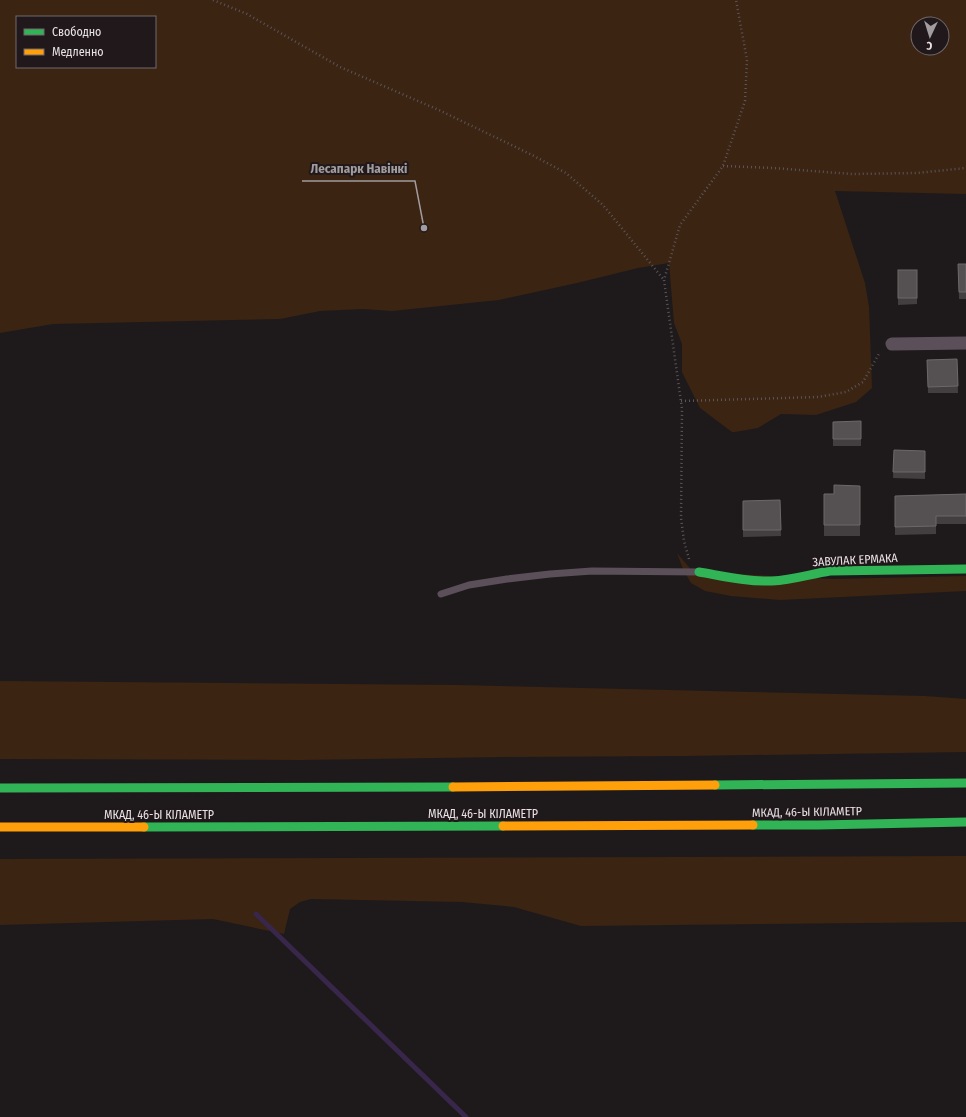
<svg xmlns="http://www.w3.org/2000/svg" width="966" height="1117" font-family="'Fira Sans Condensed',sans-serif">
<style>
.green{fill:#3b2412;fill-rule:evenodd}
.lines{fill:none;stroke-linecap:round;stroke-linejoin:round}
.stream{stroke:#38264b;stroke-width:5}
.path{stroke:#5c5559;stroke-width:2.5;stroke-dasharray:1 3;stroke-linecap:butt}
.lane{stroke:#5b5059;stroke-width:7}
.street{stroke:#5b5059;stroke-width:13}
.fast{stroke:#30b455;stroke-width:9}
.slow{stroke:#ff9f0a;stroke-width:9}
.wall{fill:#433f40}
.building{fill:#555152;stroke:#6c6869}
.labels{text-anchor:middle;stroke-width:4;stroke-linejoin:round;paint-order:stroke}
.street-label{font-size:12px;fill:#e8e2e4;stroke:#20181a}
.leader{fill:none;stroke:#a19c9e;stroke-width:1.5}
.callout-dot{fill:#a19c9e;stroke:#20181a;stroke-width:1.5}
.callout-label{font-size:13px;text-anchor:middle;font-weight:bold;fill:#a19c9e;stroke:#20181a;stroke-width:4;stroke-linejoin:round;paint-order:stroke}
</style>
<rect width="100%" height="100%" fill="#1e1a1b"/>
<g class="green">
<path d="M0 0H966V194L835 191 865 283 869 307 872 388 856 402 816 415 781 414 758 428 735 432H732L700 408 682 372V344L674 323 669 263 638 268 577 283 499 300 392 311 363 309 320 311 280 319 53 324 0 333ZM17 17H155V67H17ZM918 24H942V48H918Z"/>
<path d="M677 553 693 572 832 579 966 576V591L780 600 731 596 705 591 691 583 683 569Z"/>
<path d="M0 681 458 685 925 696 966 699V752L684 756 502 757 301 760 0 759Z"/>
<path d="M966 856V922L581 926 514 907 462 902 311 899 300 902 290 909 284 934 213 919 0 925V859Z"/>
</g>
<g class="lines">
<path class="stream" d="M256 914 466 1117"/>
<g class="path">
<path d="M213 0 247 14 340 67 441 111 532 155 566 173 603 205 664 280"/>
<path d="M723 166 773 168 852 174 917 173 966 168"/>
<path d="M681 401 818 397 846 392 863 382 880 352"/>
<path d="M689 559 684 541 681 518 682 409 664 280 680 225 723 166 745 101 747 60 736 0"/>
</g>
<path class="lane" d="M441 594 469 585 507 579 550 574 592 571 699 572"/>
<path class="street" d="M892 344 966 343"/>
<g class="fast">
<path d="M699 572C723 576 748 582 772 581 792 580 811 574 830 571L966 569"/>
<path d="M715 785 966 783"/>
<path d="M0 788 453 787"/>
<path d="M753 825H818L966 822"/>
<path d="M144 827 503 826"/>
</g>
<g class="slow">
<path d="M453 787 715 785"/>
<path d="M503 826 753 825"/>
<path d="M0 827H144"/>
</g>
</g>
<g class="wall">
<path d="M958 264H966V299H959Z"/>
<path d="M898 270H917V304L898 305Z"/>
<path d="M957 359 958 393H928L927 360Z"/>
<path d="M861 421V446H833V422Z"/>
<path d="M894 450 925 451V479L893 478Z"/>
<path d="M860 486V536H824V494H834Z"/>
<path d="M966 494V524H936V534L895 535V496Z"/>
<path d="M780 500 781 536 743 537V501Z"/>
</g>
<g class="building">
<path d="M958 264H966V292H959Z"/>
<rect x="898" y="270" width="19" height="28"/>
<path d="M957 359 958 386 928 387 927 360Z"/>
<path d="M861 421V439H833V422Z"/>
<path d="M894 450 925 451V472H893Z"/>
<path d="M834 485 860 486V525H824V494H834Z"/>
<path d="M966 494V516H936V526L895 527V496Z"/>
<path d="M780 500 781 530H743V501Z"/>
</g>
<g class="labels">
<g class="street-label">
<text transform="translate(855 560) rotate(-3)" y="4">ЗАВУЛАК ЕРМАКА</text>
<text transform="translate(807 812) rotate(-1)" y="4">МКАД, 46-Ы КІЛАМЕТР</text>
<text x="483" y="818">МКАД, 46-Ы КІЛАМЕТР</text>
<text x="159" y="819">МКАД, 46-Ы КІЛАМЕТР</text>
</g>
</g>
<path class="leader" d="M424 228L415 181H302"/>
<circle class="callout-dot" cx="424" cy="228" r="4"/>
<g class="callout-label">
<text x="359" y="173">Лесапарк Навінкі</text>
</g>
<rect x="16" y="16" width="140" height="52" fill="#20181a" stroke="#70696b"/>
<rect x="24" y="29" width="20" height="6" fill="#30b455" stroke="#70696b"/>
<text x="52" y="36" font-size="12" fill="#e8e2e4">Свободно</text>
<rect x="24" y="49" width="20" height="6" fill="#ff9f0a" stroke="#70696b"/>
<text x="52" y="56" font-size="12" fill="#e8e2e4">Медленно</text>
<g transform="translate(930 36) rotate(184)"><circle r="19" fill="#20181a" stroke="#70696b"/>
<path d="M0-3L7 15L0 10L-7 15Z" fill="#a19c9e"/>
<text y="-6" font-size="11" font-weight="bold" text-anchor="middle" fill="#e8e2e4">С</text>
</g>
</svg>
